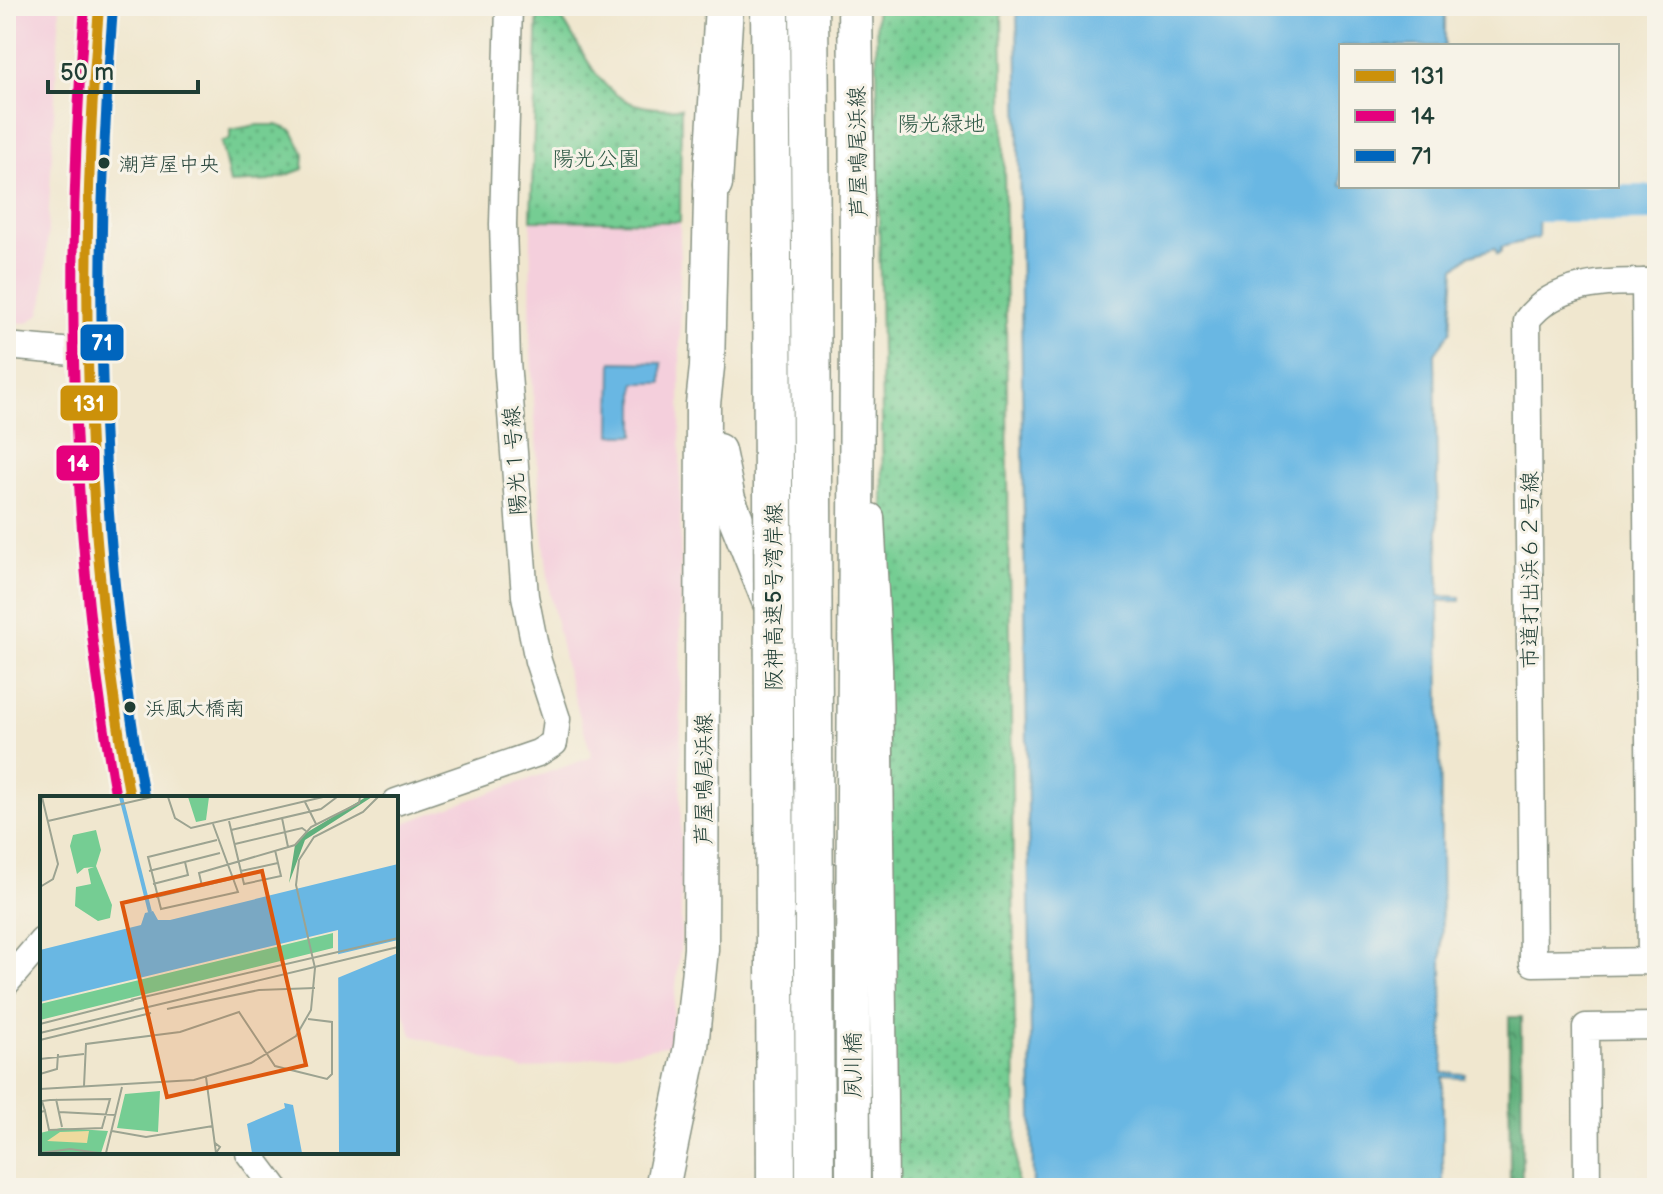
<svg xmlns="http://www.w3.org/2000/svg" width="1663" height="1194" font-family="'Balsamiq Sans','Klee One',sans-serif">
<style>
.built{fill:#f4cfdc}
.grass{fill:url(#grass-dots);stroke:#4a8564;stroke-width:2}
.forest{fill:url(#forest-crowns);stroke:#407658;stroke-width:2}
.water{fill:#69b7e3;stroke:#447a8c;stroke-width:2}
.lines{fill:none;stroke-linecap:round;stroke-linejoin:round}
.river{stroke:#69b7e3;stroke-width:36}
.minor-casing{stroke:#889282;stroke-width:29}
.major-casing{stroke:#889282;stroke-width:37}
.highway-casing{stroke:#889282;stroke-width:41}
.minor{stroke:#fff;stroke-width:26}
.major{stroke:#fff;stroke-width:34}
.highway{stroke:#fff;stroke-width:38}
.highway-bridge-casing{stroke:#889282;stroke-width:41;stroke-linecap:butt}
.highway-bridge{stroke:#fff;stroke-width:38}
.bus-1-casing{stroke:#f7f3e8;stroke-width:16}
.bus-2-casing{stroke:#f7f3e8;stroke-width:16}
.bus-3-casing{stroke:#f7f3e8;stroke-width:16}
.bus-1{stroke:#cc910a;stroke-width:10}
.bus-2{stroke:#e5007d;stroke-width:10}
.bus-3{stroke:#0065bd;stroke-width:10}
.bus-dot{fill:#1f3d34;stroke:#f7f3e8;stroke-width:3}
.labels{text-anchor:middle;stroke-width:6;stroke-linejoin:round;paint-order:stroke}
.bus-label{font-size:20px;fill:#1f3d34;stroke:#f7f3e8;text-anchor:start}
.park-label{font-size:22px;fill:#305a47;stroke:#f7f3e8}
.street-label{font-size:22px;fill:#1f3d34;stroke:#f7f3e8}
.inset-river{fill:none;stroke:#69b7e3;stroke-width:4}
.inset-road{fill:none;stroke:#9ca391;stroke-width:2}
.view{fill:#de580e;fill-opacity:0.15;stroke:#de580e;stroke-width:4}
.inset-edge{fill:none;stroke:#1f3d34;stroke-width:4}
.line-badge{stroke:#f7f3e8;stroke-width:3}
.badge-label{font-size:22px;text-anchor:middle;font-weight:bold;fill:#fff}
</style>
<defs>
<pattern id="grass-dots" width="8" height="8" patternUnits="userSpaceOnUse" patternTransform="scale(2)"><rect width="8" height="8" fill="#75cd93"/><path d="M2 2h.1M6 6h.1" fill="none" stroke="#5fa879" stroke-width="1.8" stroke-linecap="round"/></pattern>
<pattern id="forest-crowns" width="20" height="18" patternUnits="userSpaceOnUse" patternTransform="scale(2)"><rect width="20" height="18" fill="#60b07d"/><path d="M2 6a3 3 0 1 1 6 0M12 15a3 3 0 1 1 6 0" fill="none" stroke="#4f9067"/></pattern>
</defs>
<rect width="100%" height="100%" fill="#f7f3e8"/>
<filter id="ink" filterUnits="userSpaceOnUse"><feTurbulence type="fractalNoise" baseFrequency=".0125" numOctaves="2"/><feDisplacementMap in="SourceGraphic" scale="16" xChannelSelector="R" yChannelSelector="G"/><feConvolveMatrix kernelMatrix="1 2 1 2 8 2 1 2 1" color-interpolation-filters="sRGB"/></filter>
<filter id="wash" filterUnits="userSpaceOnUse"><feTurbulence type="fractalNoise" baseFrequency=".006" numOctaves="4" result="noise"/><feDisplacementMap in="SourceGraphic" scale="32" xChannelSelector="R" yChannelSelector="G"/><feGaussianBlur stdDeviation="1.8" result="paint"/><feColorMatrix in="noise" values="0 0 0 0 0 0 0 0 0 0 0 0 0 0 0 0 0 1.4 0 .05"/><feComposite in="paint" operator="in"/></filter>
<g filter="url(#wash)">
<rect width="100%" height="100%" fill="#f0e7cf"/>
<g class="built">
<path d="M6 6H60L44 299 40 314 27 323 6 322Z"/>
<path d="M531 220 680 222 681 938 670 1045 523 1070 412 1035 396 988V826L592 757 567 673 550 594 541 516 530 339Z"/>
</g>
<g class="grass">
<path d="M538 6H548C561 14 567 27 575 40 604 90 619 112 681 108L680 222 531 220Z"/>
<path d="M876 6H1002L1017 1188H893Z"/>
<path d="M257 125H277L293 131 304 154 303 169 270 181 230 183 221 142 230 139V130Z"/>
</g>
<path class="forest" d="M1509 1017H1521L1522 1188H1510Z"/>
<g class="water">
<path d="M1017 6H1445V46H1341V186H1539L1538 238 1501 247V252L1497 254 1495 248 1468 256 1455 268 1451 331 1435 353 1439 596 1460 597V601H1439L1443 1073 1465 1074 1464 1078 1443 1077V1188H1033Z"/>
<path d="M612 362 662 363V383H635V435H611Z"/>
</g>
<g class="lines">
<path class="river" d="M1539 204 1657 203"/>
</g>
</g>
<g filter="url(#ink)">
<g class="lines">
<g class="minor-casing">
<g id="minor">
<path d="M99 6C80 215 81 415 106 624 113 682 119 740 130 798"/>
<path d="M1645 282 1651 961"/>
<path d="M1657 282C1611 282 1557 280 1527 320L1533 963 1657 961"/>
<path d="M6 346 85 353"/>
<path d="M871 517 879 666 885 1188"/>
<path d="M396 802 538 753 554 743 557 719 538 661 525 596 507 361 503 224 509 6"/>
<path d="M6 983 42 941"/>
<path d="M248 1152 275 1188"/>
<path d="M1587 1188 1586 1027 1657 1026"/>
</g>
</g>
<g class="major-casing">
<g id="major">
<path d="M718 451 728 499 811 705"/>
<path d="M662 1188 691 1047 701 949 703 404 707 367 712 156"/>
<path d="M853 1188C851 794 861 400 855 6"/>
</g>
</g>
<g class="highway-casing">
<g id="highway">
<path d="M770 6 772 253"/>
<path d="M809 6 811 254"/>
<path d="M713 184 724 6"/>
</g>
</g>
<use href="#minor" class="minor"/>
<use href="#major" class="major"/>
<use href="#highway" class="highway"/>
<g class="highway-bridge-casing">
<g id="highway-bridge">
<path d="M772 253 776 1188"/>
<path d="M811 254 815 1188"/>
</g>
</g>
<use href="#highway-bridge" class="highway-bridge"/>
<g class="bus-1-casing">
<path id="bus-1" d="M99 6C78 270 83 536 130 798"/>
</g>
<g class="bus-2-casing">
<path id="bus-2" d="M85 6C64 270 69 537 116 798"/>
</g>
<g class="bus-3-casing">
<path id="bus-3" d="M113 7C92 270 97 535 144 796"/>
</g>
<use href="#bus-1" class="bus-1"/>
<use href="#bus-2" class="bus-2"/>
<use href="#bus-3" class="bus-3"/>
</g>
</g>
<g class="bus-dot">
<circle cx="104" cy="163" r="7"/>
<circle cx="130" cy="707" r="7"/>
</g>
<g class="labels">
<g class="bus-label">
<text x="119" y="171">潮芦屋中央</text>
<text x="145" y="715">浜風大橋南</text>
</g>
<g class="park-label">
<text x="941" y="131">陽光緑地</text>
<text x="596" y="166">陽光公園</text>
</g>
<g class="street-label">
<text transform="translate(857 152) rotate(-91)" y="8">芦屋鳴尾浜線</text>
<text transform="translate(514 461) rotate(-94)" y="8">陽光１号線</text>
<text transform="translate(1529 570) rotate(-90)" y="8">市道打出浜６２号線</text>
<text transform="translate(773 597) rotate(-90)" y="8">阪神高速5号湾岸線</text>
<text transform="translate(703 779) rotate(-90)" y="8">芦屋鳴尾浜線</text>
<text transform="translate(852 1065) rotate(-90)" y="8">夙川橋</text>
</g>
</g>
<g transform="translate(40 796)">
<rect width="358" height="358" fill="#f0e7cf"/>
<path d="M148 1H169L166 24 156 26ZM56 34 61 54 56 70 72 109 70 122 58 125 35 110 36 91 51 88 48 73 54 71 44 72 37 78 30 50 33 39ZM293 137V152L0 224V208ZM120 295 118 336 77 332 85 298ZM21 332 68 335 61 357 0 356V337Z" fill="#75cd93"/>
<path d="M326 1H332L265 44 249 87 255 49 266 37Z" fill="#60b07d"/>
<path d="M49 335 47 347 7 345 20 336Z" fill="#eeda9e"/>
<path d="M358 68V357H299L298 134 0 206V154L101 129 105 117 113 115 118 124H130ZM244 307 253 309 262 357H212L207 328 245 312Z" fill="#69b7e3"/>
<path d="M358 144V157L295 183V159Z" fill="#f0e7cf"/>
<path class="inset-river" d="M81 1 110 116"/>
<path class="inset-road" d="M128 1 135 22 151 32 283 1M265 6 276 28M242 22 248 51M8 25 112 1M189 25 204 88 241 80 235 54M173 28 198 96 121 113 108 61 177 44M191 34 281 13 297 1M195 48 262 32 266 35M109 75 180 57M201 75 238 67M113 88 148 79 145 66M162 90 159 77 255 49 271 31 319 7 320 1M0 91 13 83 18 68 2 1M116 101 195 82M91 204 358 142M127 213 219 194 275 192M0 228 94 204M0 237 358 151M0 244 111 217M0 263 44 258M0 278 17 273 18 258M166 281 176 357 180 351 175 347M44 290 46 248 140 236 199 216 235 270 287 283 292 278V226L268 223M0 293 154 284 211 267 256 240 271 214 275 172 256 89 259 64 274 41 323 16 338 1M16 303 22 331M0 316 5 315 9 334 62 332 70 303 10 304 2 305 5 315M19 316 76 319M72 335 106 341 173 330M0 357 30 353 59 357M66 357 82 291"/>
<path class="view" d="M222 75 266 269 127 301 82 107Z"/>
<rect width="358" height="358" class="inset-edge"/>
</g>
<g class="line-badge">
<rect x="79" y="323" width="46" height="39" rx="8" fill="#0065bd"/>
<rect x="59" y="384" width="60" height="38" rx="8" fill="#cc910a"/>
<rect x="55" y="444" width="46" height="38" rx="8" fill="#e5007d"/>
</g>
<g class="badge-label">
<text x="102" y="350">71</text>
<text x="89" y="411">131</text>
<text x="78" y="471">14</text>
</g>
<rect width="1663" height="1194" fill="none" stroke="#f7f3e8" stroke-width="32"/>
<rect x="1339" y="44" width="280" height="144" fill="#f7f3e8" stroke="#a1aaa0" stroke-width="2"/>
<rect x="1355" y="70" width="40" height="12" fill="#cc910a" stroke="#a1aaa0" stroke-width="2"/>
<text x="1411" y="84" font-size="24" fill="#1f3d34">131</text>
<rect x="1355" y="110" width="40" height="12" fill="#e5007d" stroke="#a1aaa0" stroke-width="2"/>
<text x="1411" y="124" font-size="24" fill="#1f3d34">14</text>
<rect x="1355" y="150" width="40" height="12" fill="#0065bd" stroke="#a1aaa0" stroke-width="2"/>
<text x="1411" y="164" font-size="24" fill="#1f3d34">71</text>
<path d="M48 80v12h150v-12" fill="none" stroke="#1f3d34" stroke-width="4"/>
<text x="60" y="80" font-size="24" fill="#1f3d34" stroke="#f7f3e8" stroke-width="6" paint-order="stroke">50 m</text>
</svg>
